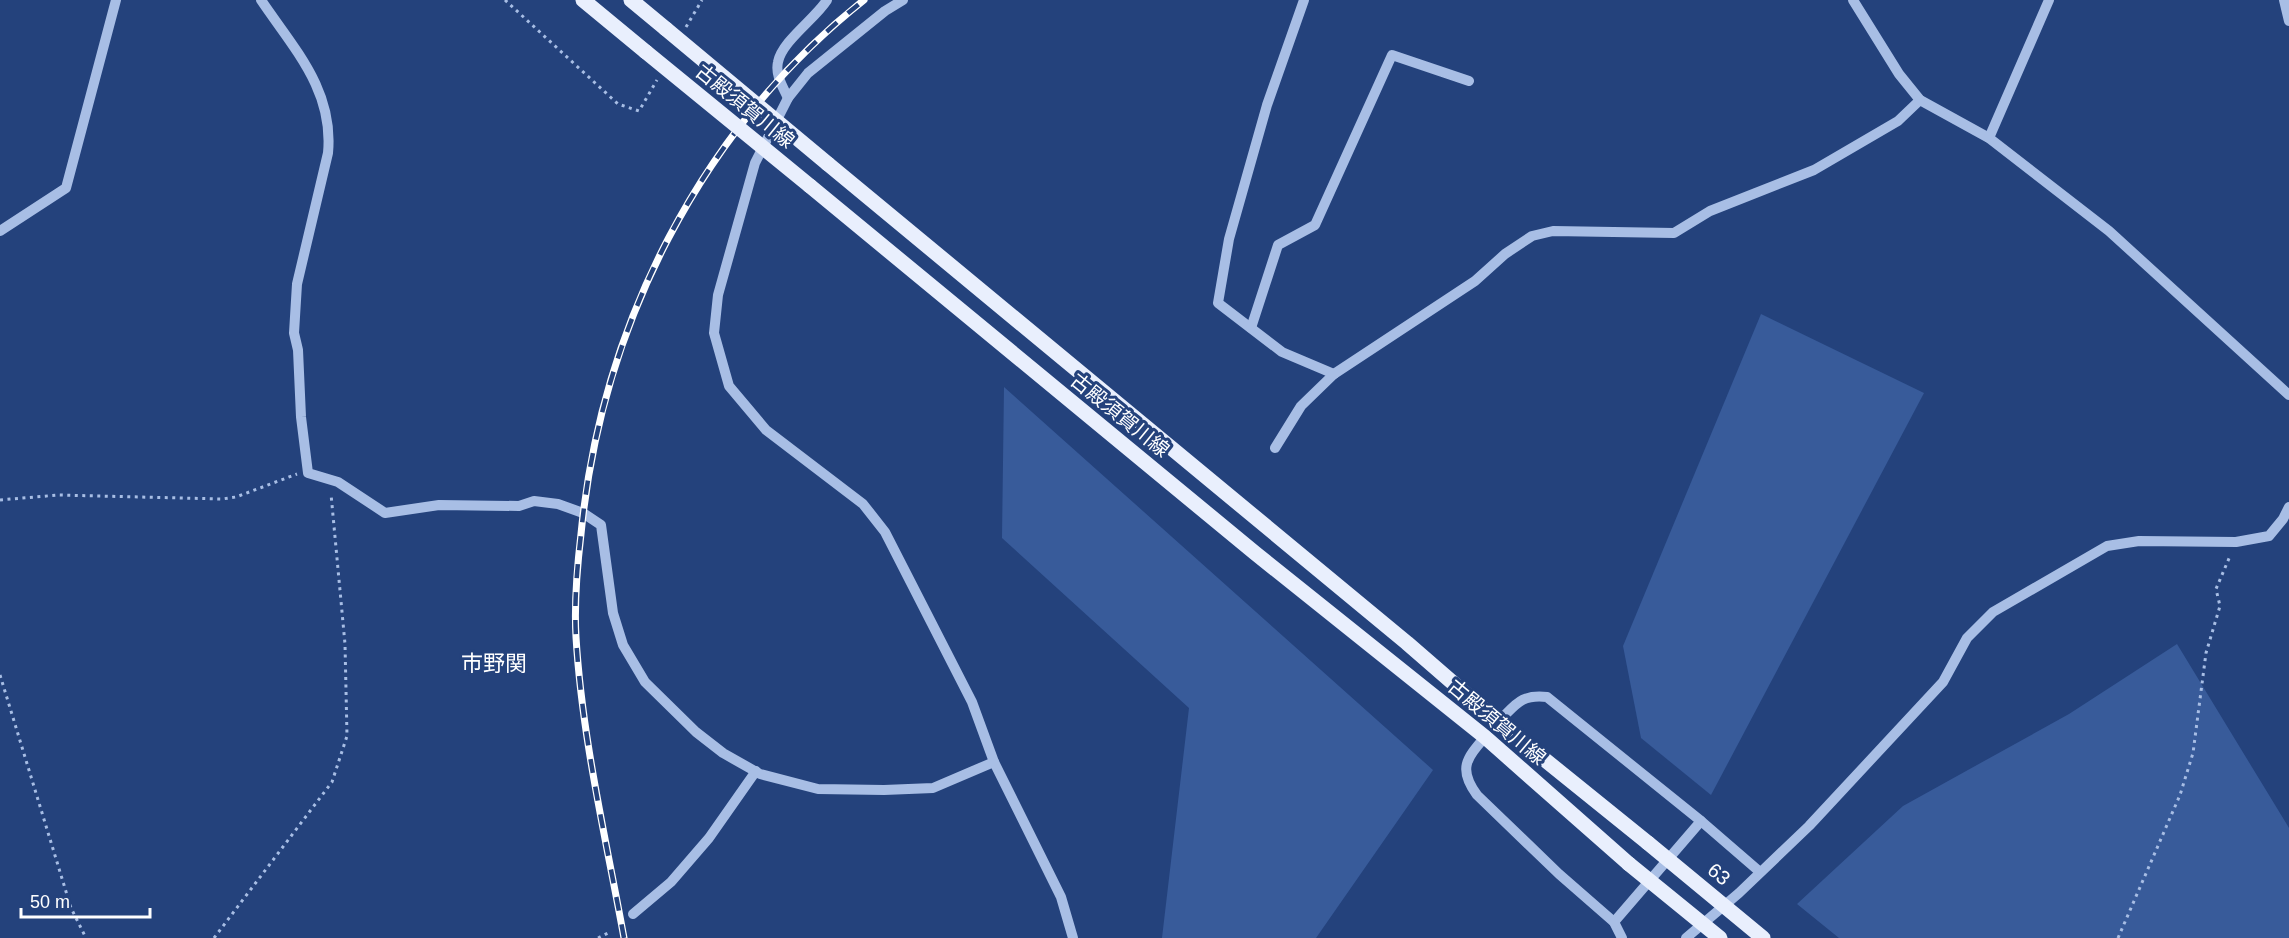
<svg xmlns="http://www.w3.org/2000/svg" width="2289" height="938" font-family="Arial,'Noto Sans JP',sans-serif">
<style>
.green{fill:#385b9a}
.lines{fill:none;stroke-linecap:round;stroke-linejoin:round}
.path{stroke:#a8bee5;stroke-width:3;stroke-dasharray:3 4.5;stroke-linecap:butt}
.minor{stroke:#a8bee5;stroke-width:10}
.major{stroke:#e9effd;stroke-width:15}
.rail-casing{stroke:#fff;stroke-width:7}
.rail{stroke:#24427c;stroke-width:4.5;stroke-dasharray:14;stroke-linecap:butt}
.major-bridge{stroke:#e9effd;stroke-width:15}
.labels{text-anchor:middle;stroke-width:6;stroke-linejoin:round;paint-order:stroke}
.street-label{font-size:20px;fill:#fff;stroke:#24427c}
.quarter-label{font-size:22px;fill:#fff;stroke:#24427c}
</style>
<rect width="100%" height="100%" fill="#24427c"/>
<g class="green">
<path d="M1761 314 1924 393 1711 795 1641 738 1623 646Z"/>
<path d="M1004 387 1433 770 1316 938H1162L1189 708 1002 538Z"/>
<path d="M2177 644 2289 828V938H1839L1797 904 1903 806 2069 714Z"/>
</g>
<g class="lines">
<g class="path">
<path d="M505 0 618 104 639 111 657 80"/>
<path d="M686 27 702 0"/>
<path d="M0 500 58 495 222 499 236 497 297 474"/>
<path d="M0 675 71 908 86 938"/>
<path d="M214 938 332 782 347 736 345 644 331 494"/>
<path d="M598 938 610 932"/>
<path d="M2118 938 2180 795 2193 753 2206 653 2220 606 2216 589 2230 556"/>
</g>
<g class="minor">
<path d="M261 0C294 49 334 90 328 153L297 284 294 333 298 350 301 417 308 473 338 482 385 513 439 505 519 506 534 501 558 504 583 513 601 525 613 613 623 645 645 682 696 732 723 753 760 774 818 789 884 790 933 788 994 762"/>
<path d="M903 0 885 11 808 73 788 98 755 163 718 295 714 333 729 386 766 430 863 504 885 532 972 702 994 762 1061 897 1073 938"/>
<path d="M1304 0 1267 105 1229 239 1218 303 1282 352 1334 374"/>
<path d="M1853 0 1899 74 1920 100 1989 138 2109 231 2289 395"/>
<path d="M2284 0 2289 21"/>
<path d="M788 98C783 87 775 75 778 62 782 41 815 19 827 0"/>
<path d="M1989 138 2049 0"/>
<path d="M0 231 66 188 116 0"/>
<path d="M1251 328 1278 245 1315 225 1392 55 1469 81"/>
<path d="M1275 448 1301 406 1334 374 1475 281 1505 254 1532 236 1553 231 1674 233 1710 211 1814 170 1898 121 1920 100"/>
<path d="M1498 722C1516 705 1520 694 1547 697L1701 821 1760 872"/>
<path d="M1485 737C1466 759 1458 769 1477 795L1559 874 1614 922 1622 938"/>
<path d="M633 914 671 882 709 838 756 771"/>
<path d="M1614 922 1701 821"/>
<path d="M1686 938 1739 893 1809 826 1943 682 1967 638 1993 612 2107 546 2139 541 2236 542 2269 536 2283 519 2289 507"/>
</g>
<g class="major">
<path d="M583 0 646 52"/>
<path d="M631 0 666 29"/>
<path d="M828 164 1407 643 1498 722 1648 843"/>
<path d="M810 186 1255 553 1485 737 1629 864"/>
</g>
<g class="rail-casing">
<path id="rail" d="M624 938C606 839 582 738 576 637 574 603 577 568 581 534 601 327 700 130 864 0"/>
</g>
<use href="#rail" class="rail"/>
<g class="major-bridge">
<path d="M666 29 828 164"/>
<path d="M646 52 810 186"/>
<path d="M1648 843 1763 938"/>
<path d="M1629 864 1720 938"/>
</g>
</g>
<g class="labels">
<g class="street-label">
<text transform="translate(745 106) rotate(39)" y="7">古殿須賀川線</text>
<text transform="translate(1120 415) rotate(39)" y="7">古殿須賀川線</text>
<text transform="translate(1497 722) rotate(40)" y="7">古殿須賀川線</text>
<text transform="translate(1719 874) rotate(40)" y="7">63</text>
</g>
<g class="quarter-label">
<text x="494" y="671">市野関</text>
</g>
</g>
<path d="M21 908v9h129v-9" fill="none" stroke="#ffffff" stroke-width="3"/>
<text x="30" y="908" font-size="18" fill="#ffffff" stroke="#24427c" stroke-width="4.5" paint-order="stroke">50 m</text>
</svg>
